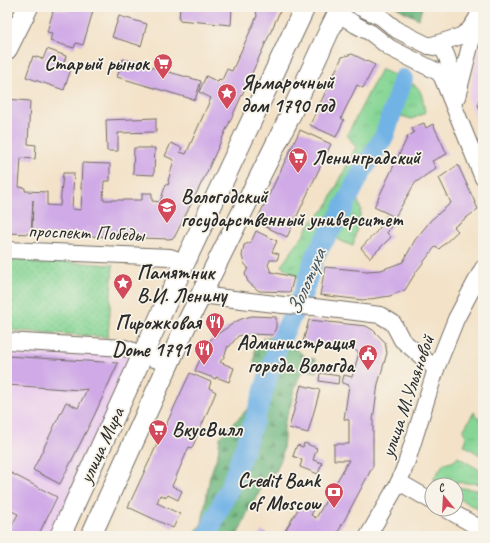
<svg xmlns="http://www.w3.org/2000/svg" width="490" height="543" font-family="Caveat,sans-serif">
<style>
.built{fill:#ebd1ec}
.grass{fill:url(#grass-tufts);stroke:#588060}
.forest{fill:url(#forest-firs);stroke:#4c7054}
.park{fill:url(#park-dots);stroke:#588060}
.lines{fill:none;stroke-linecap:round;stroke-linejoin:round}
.river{stroke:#72b3e6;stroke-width:20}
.building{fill:#d0aae7}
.minor-casing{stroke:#716b62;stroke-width:18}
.major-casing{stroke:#716b62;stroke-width:22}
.minor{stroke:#fff;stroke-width:16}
.major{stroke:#fff;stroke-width:20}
.labels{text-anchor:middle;stroke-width:3.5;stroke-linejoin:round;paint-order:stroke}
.poi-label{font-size:20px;font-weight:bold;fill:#2b2b2b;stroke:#f7f3e8;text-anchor:end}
.street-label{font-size:20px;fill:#2b2b2b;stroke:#f7f3e8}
.water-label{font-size:21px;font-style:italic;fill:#405463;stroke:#f7f3e8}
</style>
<defs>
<pattern id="grass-tufts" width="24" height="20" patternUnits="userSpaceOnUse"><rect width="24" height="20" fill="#86d595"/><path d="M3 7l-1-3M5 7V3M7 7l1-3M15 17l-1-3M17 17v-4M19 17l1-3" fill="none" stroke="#74b781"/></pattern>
<pattern id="forest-firs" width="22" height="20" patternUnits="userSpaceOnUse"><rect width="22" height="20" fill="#6cb67e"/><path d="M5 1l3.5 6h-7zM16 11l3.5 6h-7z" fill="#599467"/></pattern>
<pattern id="park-dots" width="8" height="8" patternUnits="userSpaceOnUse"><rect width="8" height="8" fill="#86d595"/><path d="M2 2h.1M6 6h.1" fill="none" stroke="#74b781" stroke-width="1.8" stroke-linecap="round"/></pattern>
</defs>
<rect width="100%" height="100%" fill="#f7f3e8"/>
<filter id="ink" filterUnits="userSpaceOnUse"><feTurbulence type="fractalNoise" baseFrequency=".025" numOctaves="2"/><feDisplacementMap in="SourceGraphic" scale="8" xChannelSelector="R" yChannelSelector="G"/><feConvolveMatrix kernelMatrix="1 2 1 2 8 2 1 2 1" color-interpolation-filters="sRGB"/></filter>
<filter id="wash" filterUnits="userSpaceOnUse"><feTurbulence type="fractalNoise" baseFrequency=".012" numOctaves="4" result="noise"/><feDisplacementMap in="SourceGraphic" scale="16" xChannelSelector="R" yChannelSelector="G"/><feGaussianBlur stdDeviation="0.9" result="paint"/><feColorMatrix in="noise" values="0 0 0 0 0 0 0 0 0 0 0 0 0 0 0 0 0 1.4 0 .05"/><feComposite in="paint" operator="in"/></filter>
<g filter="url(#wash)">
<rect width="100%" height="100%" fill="#f3e2c8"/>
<g class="built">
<path d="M483 30V136L468 100Z"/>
<path d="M7 348 120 352 133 360 52 536H7Z"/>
</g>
<g class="grass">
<path d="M381 69C390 74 412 81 418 88 423 94 424 106 425 113L412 119 401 116 391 130 382 151 357 198 361 210 353 246 343 242 331 235 314 251 306 282 281 266 303 236 308 226 327 206 356 147 347 135Z"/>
<path d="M474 412 483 425V457L464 445C467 440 467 436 463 431Z"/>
<path d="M458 457 483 472V484L435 481 434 478 444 463C451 463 454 462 458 457Z"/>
<path d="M456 487 483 491V512L456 497Z"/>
</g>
<g class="forest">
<path d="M396 7H422L419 19 405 12Z"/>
<path d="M286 335 293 347 306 357 315 359 317 372 305 370 299 377 293 394 291 404 284 424V438L282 457 276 471 266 476 259 493 249 509 237 536H193L202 523 210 476 218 454 220 437 231 425 240 417 250 406 258 391 263 376 254 365 255 348 263 338Z"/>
</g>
<path class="park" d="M7 258 113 265 108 337 7 330Z"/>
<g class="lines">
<path class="river" d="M207 536 232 482 255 418 279 343 303 293 316 253 337 220 362 171 384 137 403 79"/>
</g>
<g id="blocks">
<g class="building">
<path d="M69 7H100L95 9 93 11 83 45 76 43 74 48 50 41 52 33 47 32 54 8 67 11Z"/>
<path d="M180 7H232L231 25 179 20Z"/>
<path d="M239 7H282L206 174 174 238 169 239 32 234 33 200 31 234 7 233V99L30 101 28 144 36 145 35 159 21 158 19 187 25 188V191L47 192V205L60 206 63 173H74L72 209 81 210 82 188H81L82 163 110 164V181H104L103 200H142V193H152V201L160 202 166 184 168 185 169 182 168 181 174 160 165 156 171 143 182 148 180 152 186 154 211 98 199 92 206 76 218 82 219 79 222 80 227 69 232 71 257 16 256 10 239 8Z"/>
<path d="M119 16 147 24 141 46 112 37Z"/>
<path d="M47 49 66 56 63 66 71 69 64 90 26 77 33 56 43 59Z"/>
<path d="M352 54 375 65 363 88 357 85 341 118 344 120 336 137 310 125 342 57Z"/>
<path d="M123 59 201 81 195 100 117 77Z"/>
<path d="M482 88 483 89V117L478 105Z"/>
<path d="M156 118V132L118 133V151H107L106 120Z"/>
<path d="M424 123 426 128 433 124 447 154 432 161 436 168 415 183 395 217 374 207 408 136 414 133 412 128Z"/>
<path d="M300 130 331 144 287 237 256 222Z"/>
<path d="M134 148H155L154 175 133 174Z"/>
<path d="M458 165 478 209 454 227 458 231 439 249 435 247 416 272 405 290 390 296 363 300 320 295 325 267 367 271 381 270 403 262 415 240 431 220 451 203 439 178Z"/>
<path d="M386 216 394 221 387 233 391 237 370 258 361 248 379 229Z"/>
<path d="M256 231 277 241 272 252 279 254 277 260H270L268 265 271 272 294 277 290 292 259 291 248 282 245 274 248 268 244 263 242 256 244 245 251 242Z"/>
<path d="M252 316 276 317V327L273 335 250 334 243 337V335L238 336 229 347 228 346 224 357 220 362 234 368 229 382 216 377V379L195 371 207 343 216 335 237 321 244 318Z"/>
<path d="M309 320 366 326 373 330 385 342 387 353 378 384 373 420V466L336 536H286L285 531 301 504 306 503 315 508 311 515 316 518 349 460H334V444H349V420L344 419 349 385 342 383 344 375 352 377 359 353 352 348 302 345Z"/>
<path d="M7 356 118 363 94 416 60 484 33 470 66 402 78 408 87 389 80 390 7 385Z"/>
<path d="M190 373 211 382 209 388 216 392 192 448 189 447 172 486 182 491 178 500 168 495 167 497 160 495 157 503 180 514 173 528 128 507Z"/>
<path d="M320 373 339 376 338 384 319 381Z"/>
<path d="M301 385 320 390 308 433 289 428Z"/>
<path d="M304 443 317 448 313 460 322 463 318 474 300 467 302 460 293 456 297 445 303 447Z"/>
<path d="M7 471 57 497 38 536H7V527L10 529 18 514 7 509Z"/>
<path d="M262 531 270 536H259Z"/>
</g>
</g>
</g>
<g filter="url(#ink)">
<use href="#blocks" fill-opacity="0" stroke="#716b62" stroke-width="1"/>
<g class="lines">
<g class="minor-casing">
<g id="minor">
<path d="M359 7 381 17 397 30 429 46 443 49C451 62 451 77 453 91"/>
<path d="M338 13 356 25 371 33 390 48 438 72 442 77 483 178"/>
<path d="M429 46 461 36 469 30 476 20"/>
<path d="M457 97 480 7"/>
<path d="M7 250 170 257 185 262"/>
<path d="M201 295 283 305 314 307 380 315 393 323 402 340 436 369"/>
<path d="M7 341 125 348 168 364"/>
<path d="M399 482 432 501"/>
<path d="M446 509 483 530"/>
<path d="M368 536 399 482 407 461 436 369 456 319 483 268"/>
</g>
</g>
<g class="major-casing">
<g id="major">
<path d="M7 49 28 7"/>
<path d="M60 536 185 262 305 7"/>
<path d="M91 536 188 321 289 118 330 29 341 7"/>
</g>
</g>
<use href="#minor" class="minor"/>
<use href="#major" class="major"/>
</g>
</g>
<defs>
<g id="supermarket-pin" transform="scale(1)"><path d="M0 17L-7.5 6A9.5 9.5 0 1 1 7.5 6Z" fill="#d1495b" stroke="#f7f3e8"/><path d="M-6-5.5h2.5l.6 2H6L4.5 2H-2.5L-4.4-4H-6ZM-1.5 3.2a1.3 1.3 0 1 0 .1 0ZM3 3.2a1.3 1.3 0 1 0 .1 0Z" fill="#fff"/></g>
<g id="sight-pin" transform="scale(1)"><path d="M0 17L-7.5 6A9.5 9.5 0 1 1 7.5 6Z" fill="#d1495b" stroke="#f7f3e8"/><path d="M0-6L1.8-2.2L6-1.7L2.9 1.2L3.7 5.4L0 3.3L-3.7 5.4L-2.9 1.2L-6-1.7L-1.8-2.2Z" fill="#fff"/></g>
<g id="university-pin" transform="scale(1)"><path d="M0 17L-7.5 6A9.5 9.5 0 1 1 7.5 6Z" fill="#d1495b" stroke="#f7f3e8"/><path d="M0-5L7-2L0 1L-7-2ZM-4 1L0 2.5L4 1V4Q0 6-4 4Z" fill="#fff"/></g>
<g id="restaurant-pin" transform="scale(1)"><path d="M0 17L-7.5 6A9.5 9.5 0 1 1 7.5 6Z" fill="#d1495b" stroke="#f7f3e8"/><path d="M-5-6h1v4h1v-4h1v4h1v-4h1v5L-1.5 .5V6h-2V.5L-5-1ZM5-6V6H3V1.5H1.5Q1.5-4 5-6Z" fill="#fff"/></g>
<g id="civic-pin" transform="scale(1)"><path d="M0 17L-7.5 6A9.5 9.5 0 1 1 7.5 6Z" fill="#d1495b" stroke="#f7f3e8"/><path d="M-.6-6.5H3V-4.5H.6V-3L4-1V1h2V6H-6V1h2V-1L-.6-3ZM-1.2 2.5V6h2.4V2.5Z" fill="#fff"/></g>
<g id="bank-pin" transform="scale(1)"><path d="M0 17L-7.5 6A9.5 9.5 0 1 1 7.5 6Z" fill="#d1495b" stroke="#f7f3e8"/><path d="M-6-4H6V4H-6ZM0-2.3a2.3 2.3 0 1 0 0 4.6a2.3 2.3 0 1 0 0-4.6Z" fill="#fff"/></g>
</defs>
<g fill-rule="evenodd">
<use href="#supermarket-pin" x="163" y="63"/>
<use href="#sight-pin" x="227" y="93"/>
<use href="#supermarket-pin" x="298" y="157"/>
<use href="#university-pin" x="167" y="207"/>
<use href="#sight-pin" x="123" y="283"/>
<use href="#restaurant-pin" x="215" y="322"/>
<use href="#restaurant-pin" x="204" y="349"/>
<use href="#civic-pin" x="368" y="354"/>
<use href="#supermarket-pin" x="158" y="429"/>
<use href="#bank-pin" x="334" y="492"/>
</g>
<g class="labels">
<g class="poi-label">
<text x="149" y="70">Старый рынок</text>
<text x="241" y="89" text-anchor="start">Ярмарочный<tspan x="241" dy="23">дом 1790 год</tspan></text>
<text x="312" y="164" text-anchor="start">Ленинградский</text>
<text x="181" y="203" text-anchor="start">Вологодский<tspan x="181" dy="23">государственный университет</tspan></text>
<text x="137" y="279" text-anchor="start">Памятник<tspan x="137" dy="23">В.И. Ленину</tspan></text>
<text x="201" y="329">Пирожковая</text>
<text x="354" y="349">Администрация<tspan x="354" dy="23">города Вологда</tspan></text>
<text x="190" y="356">Dome 1791</text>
<text x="172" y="436" text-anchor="start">ВкусВилл</text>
<text x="320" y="487">Credit Bank<tspan x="320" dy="23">of Moscow</tspan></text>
</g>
<g class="street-label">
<text transform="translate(86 232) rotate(2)" y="7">проспект Победы</text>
<text transform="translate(407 396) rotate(-71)" y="7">улица М.Ульяновой</text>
<text transform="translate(101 445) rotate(-65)" y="7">улица Мира</text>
</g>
<g class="water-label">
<text transform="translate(306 282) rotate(-67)" y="7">Золотуха</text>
</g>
</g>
<rect width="490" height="543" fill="none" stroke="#f7f3e8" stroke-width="24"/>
<g transform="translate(444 497) rotate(342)"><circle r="19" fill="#f7f3e8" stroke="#a5a39c"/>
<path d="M0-3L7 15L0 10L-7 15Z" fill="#d1495b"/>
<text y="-6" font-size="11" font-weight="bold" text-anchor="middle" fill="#2b2b2b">С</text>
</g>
</svg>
